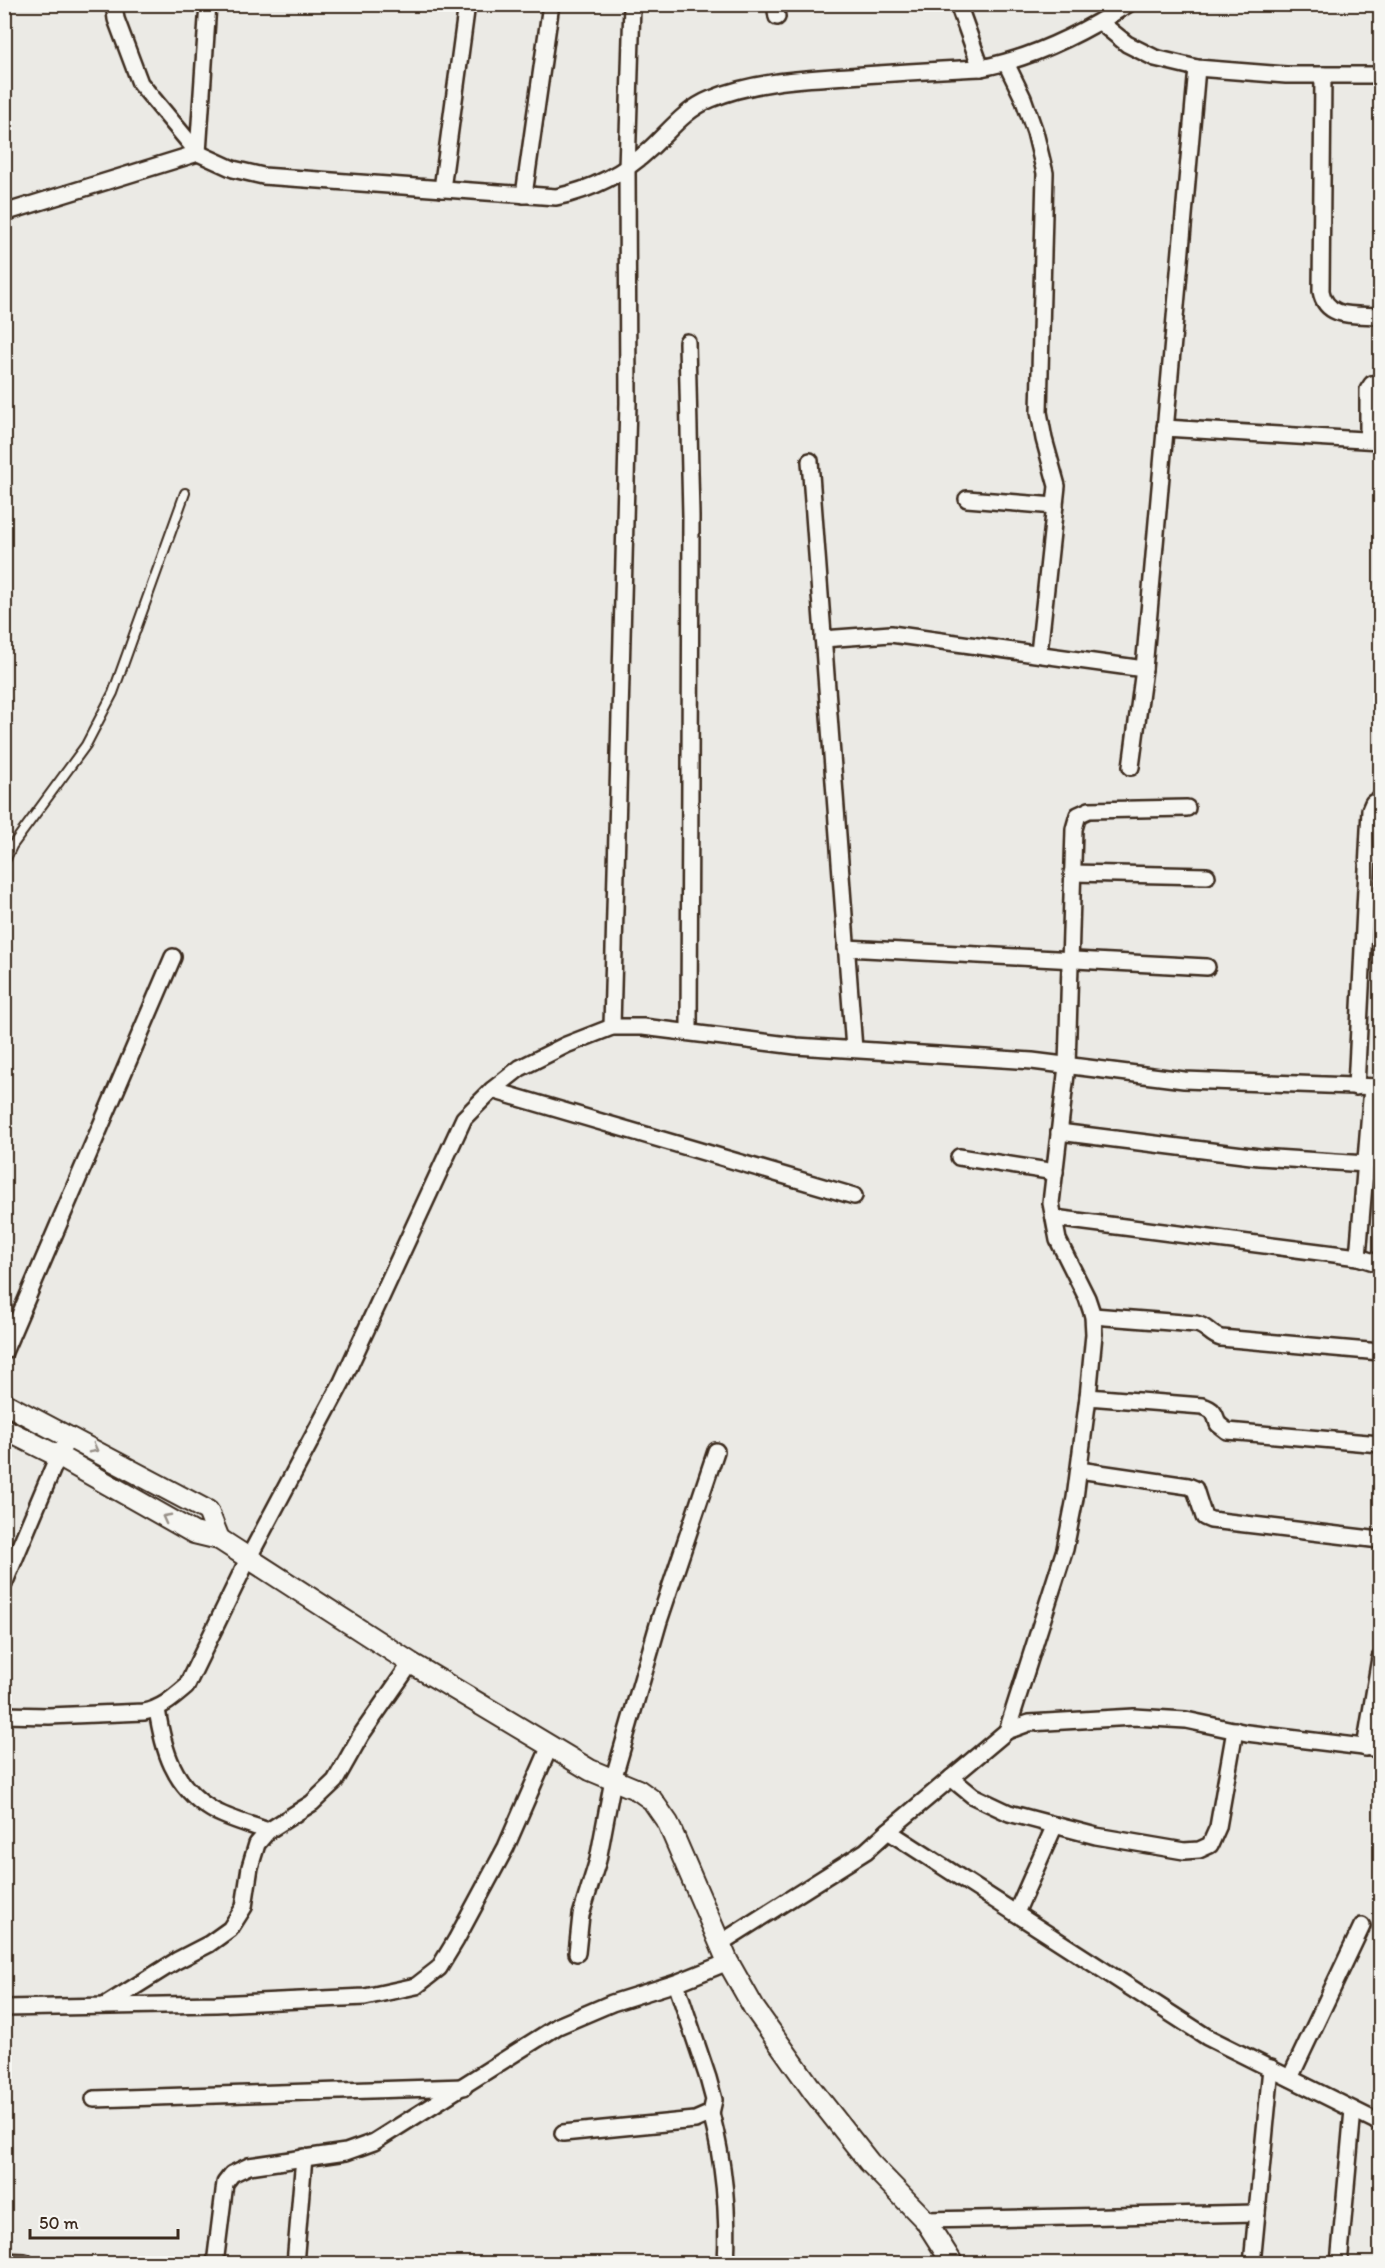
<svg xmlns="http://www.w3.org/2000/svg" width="1385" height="2268" font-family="Itim,sans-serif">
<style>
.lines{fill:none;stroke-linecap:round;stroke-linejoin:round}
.service-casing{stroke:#3b2a1e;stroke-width:12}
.minor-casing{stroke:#3b2a1e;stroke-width:20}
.tertiary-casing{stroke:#3b2a1e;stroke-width:24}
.service{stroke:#f6f6f2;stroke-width:8}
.minor{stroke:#f6f6f2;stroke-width:15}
.tertiary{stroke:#f6f6f2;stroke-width:20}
.oneway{stroke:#989088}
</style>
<rect width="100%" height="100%" fill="#ebeae5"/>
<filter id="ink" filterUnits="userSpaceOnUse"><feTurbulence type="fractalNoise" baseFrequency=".0167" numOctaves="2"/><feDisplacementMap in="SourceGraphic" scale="12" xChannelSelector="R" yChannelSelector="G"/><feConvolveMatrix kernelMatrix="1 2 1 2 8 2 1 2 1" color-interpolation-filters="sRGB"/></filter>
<g filter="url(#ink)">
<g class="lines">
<g class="service-casing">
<path id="service" d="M4 863 12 846 86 745 113 693 185 493"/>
</g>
<g class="minor-casing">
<g id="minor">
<path d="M114 4 116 19 140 83 198 153 233 169 263 176 556 197C591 190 625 173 651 148 670 130 686 109 711 99 754 81 803 79 849 76 893 73 937 70 981 68 1033 58 1083 33 1128 4"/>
<path d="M775 4 777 17"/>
<path d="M958 4 981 68"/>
<path d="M1100 22 1127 44 1155 58 1197 68 1286 75H1380"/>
<path d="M1006 63 1023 98 1035 132 1045 173 1039 412 1044 439 1057 486 1039 653"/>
<path d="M1323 75 1321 291C1326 320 1357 314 1380 316"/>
<path d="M442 189 467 4"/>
<path d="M524 195 551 4"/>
<path d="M4 213 198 153 208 4"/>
<path d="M687 342 691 516 689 1032"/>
<path d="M1165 428 1380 441"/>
<path d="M1368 440V390L1372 384 1380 382"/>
<path d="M810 461 854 1049"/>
<path d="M967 499 1055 506"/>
<path d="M823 639 891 634 1144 669"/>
<path d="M1131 767 1144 669 1197 68"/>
<path d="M1072 873 1207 876"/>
<path d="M846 948 1207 967"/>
<path d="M612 1027 628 403 627 169 632 4"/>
<path d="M1356 1087 1370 810 1373 803 1380 799"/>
<path d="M492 1090 854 1196"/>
<path d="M1059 1132 1259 1157 1366 1164"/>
<path d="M959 1157 1055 1172"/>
<path d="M1054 1218 1358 1257 1380 1264"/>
<path d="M1358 1257 1372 1087"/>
<path d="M1093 1316 1196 1324C1207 1326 1210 1335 1221 1338L1380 1352"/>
<path d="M4 1352 173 957"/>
<path d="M1088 1397 1202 1406C1213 1409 1215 1413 1218 1424L1227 1431 1380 1444"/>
<path d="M1079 1470 1188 1486 1195 1489 1204 1517 1211 1520 1380 1540"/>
<path d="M4 1584 58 1456 70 1437"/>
<path d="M157 1709C163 1749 173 1786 211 1809 228 1819 249 1824 268 1831"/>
<path d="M4 1715 49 1716 144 1712C162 1708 172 1699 186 1687L249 1557 342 1382 464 1118 492 1090 520 1068 566 1045 612 1027H643L796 1046 1032 1061 1184 1080 1380 1087"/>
<path d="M1007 1731 1065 1549 1075 1498 1088 1397 1094 1334 1093 1316 1087 1298 1058 1240 1051 1203 1067 1066 1074 829 1078 815 1089 810 1187 808"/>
<path d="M1365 1748 1380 1658"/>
<path d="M951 1778 973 1796 1009 1813 1096 1836 1184 1851 1199 1850 1210 1845 1218 1827 1235 1730"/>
<path d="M888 1831 1007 1731 1029 1723 1134 1717 1186 1720 1247 1733 1380 1749"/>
<path d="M1016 1913 1055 1825"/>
<path d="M719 1944 866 1851 888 1831 1207 2037 1380 2123"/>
<path d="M577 1953 581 1915 598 1860 613 1780 659 1621 716 1451"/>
<path d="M104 2006 176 1961 209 1944 230 1929 244 1907 250 1867 257 1844 268 1831 312 1803 335 1781 361 1735 411 1663"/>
<path d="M4 2008 216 2004 365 1997 416 1986 439 1968 456 1940 506 1847 550 1746"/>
<path d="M1290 2078 1362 1926"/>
<path d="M94 2099 464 2087"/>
<path d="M711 2113C724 2163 729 2211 726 2264"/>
<path d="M563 2133 695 2120 711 2113 714 2100 708 2078 676 1983"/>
<path d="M925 2220 1257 2213"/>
<path d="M4 2261 25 2262"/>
<path d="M215 2264 225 2183 232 2174 249 2166 346 2152 374 2142 558 2026 612 2003 676 1983 728 1962"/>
<path d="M295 2264 304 2157"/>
<path d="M1252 2264 1271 2068"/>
<path d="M1339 2264 1353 2110"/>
</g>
</g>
<g class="tertiary-casing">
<g id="tertiary">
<path d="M4 1403 208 1511 219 1539"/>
<path d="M4 1429 58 1456 194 1533 219 1539 411 1663 550 1746 590 1770 638 1790 652 1800 668 1823 728 1962 754 2008 813 2091 869 2162 925 2220 953 2264"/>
</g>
</g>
<use href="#service" class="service"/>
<use href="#minor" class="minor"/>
<use href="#tertiary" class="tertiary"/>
</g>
<defs><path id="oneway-chevron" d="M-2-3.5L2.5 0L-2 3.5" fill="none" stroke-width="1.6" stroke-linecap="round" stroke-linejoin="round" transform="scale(1.5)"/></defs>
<g class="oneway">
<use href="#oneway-chevron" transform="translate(94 1449) rotate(28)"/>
<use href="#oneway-chevron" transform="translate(166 1518) rotate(-152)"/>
</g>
</g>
<rect width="1385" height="2268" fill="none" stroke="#f6f6f2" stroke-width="24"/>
<rect x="12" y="12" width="1361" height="2244" fill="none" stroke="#3b2a1e" stroke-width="2" filter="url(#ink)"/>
<path d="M30 2229v9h148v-9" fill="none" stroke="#3b2a1e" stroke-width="3"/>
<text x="39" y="2229" font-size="18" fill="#3b2a1e" stroke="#f6f6f2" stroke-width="4.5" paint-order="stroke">50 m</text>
</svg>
